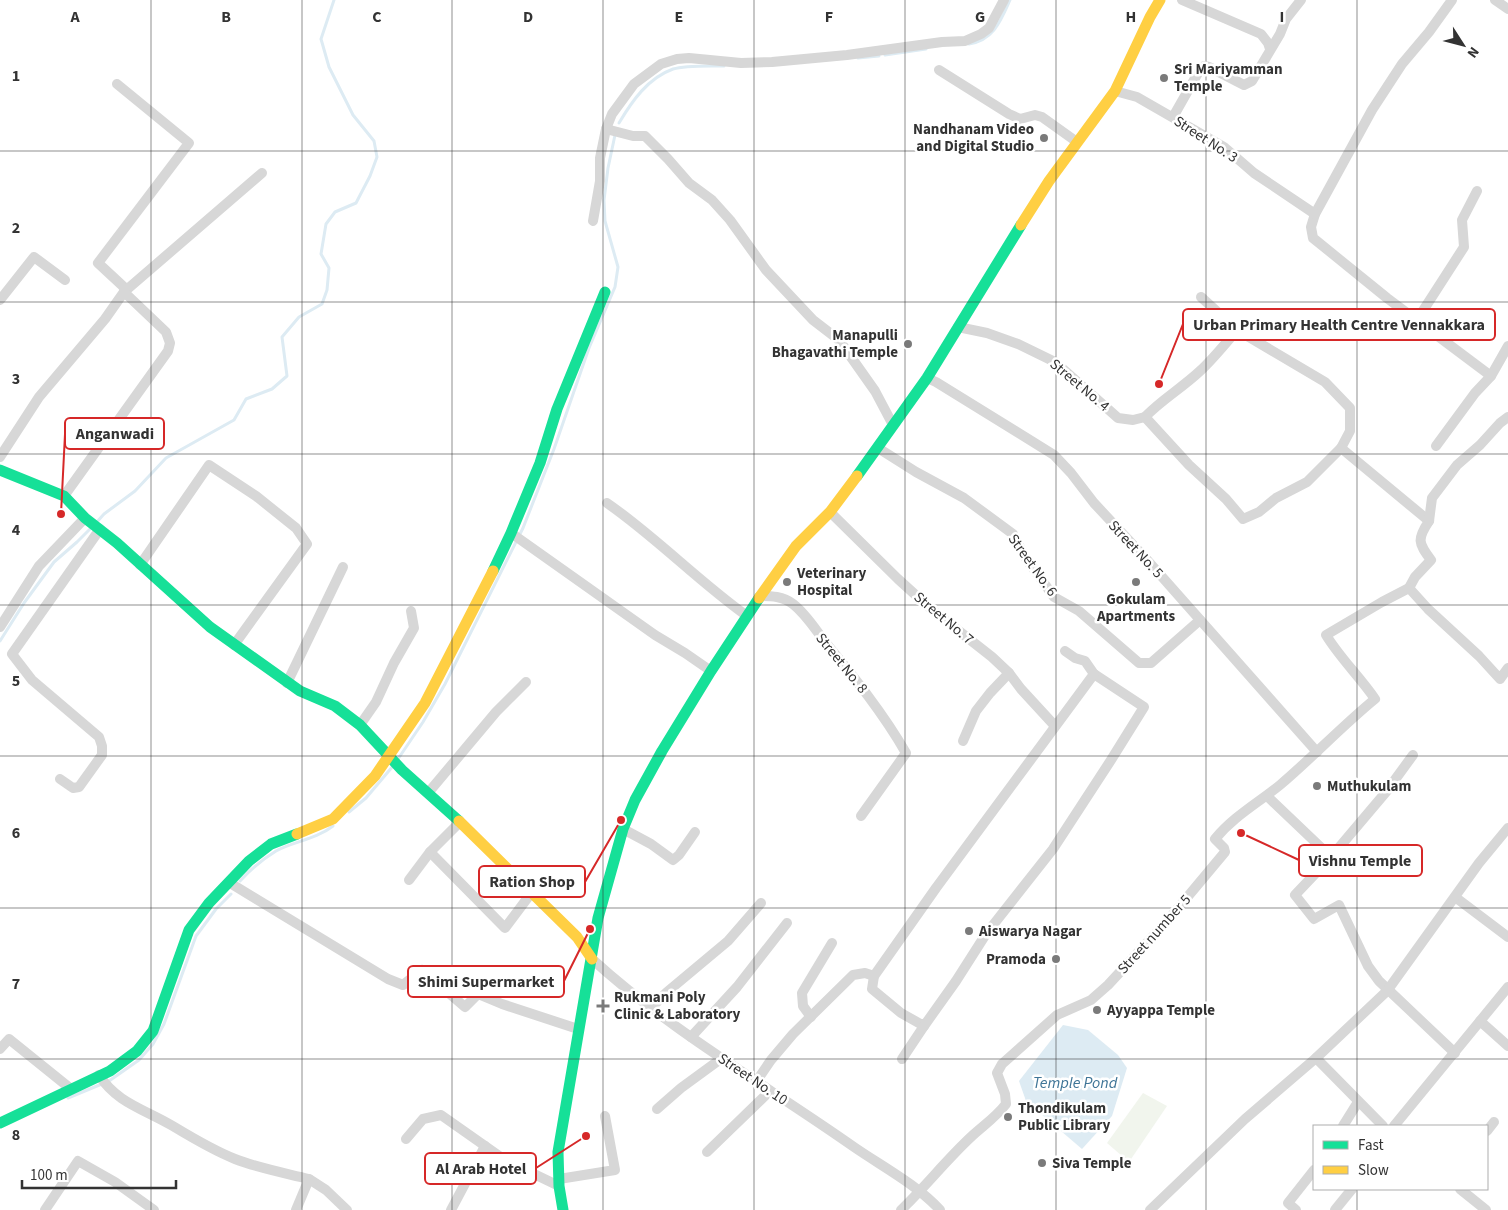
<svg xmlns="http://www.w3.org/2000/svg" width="1508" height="1210" font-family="'Source Sans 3',sans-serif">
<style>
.green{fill:#f1f5ed}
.water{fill:#ddebf3}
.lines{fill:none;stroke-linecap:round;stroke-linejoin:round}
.stream{stroke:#ddebf3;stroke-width:3}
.street{stroke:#d7d7d7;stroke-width:10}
.fast{stroke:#16e098;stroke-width:11}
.slow{stroke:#ffcf43;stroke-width:11}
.grid{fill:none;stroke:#333;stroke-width:1;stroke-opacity:0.55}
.poi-dot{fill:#7a7a7a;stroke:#fff;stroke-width:2}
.labels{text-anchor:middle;stroke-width:5;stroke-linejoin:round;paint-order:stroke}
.poi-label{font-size:15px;font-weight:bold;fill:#333;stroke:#fff;text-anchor:start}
.street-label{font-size:15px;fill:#333;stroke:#fff}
.water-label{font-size:16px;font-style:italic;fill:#3f7597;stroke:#fff}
.grid-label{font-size:16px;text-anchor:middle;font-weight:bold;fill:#333;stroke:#fff;stroke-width:5;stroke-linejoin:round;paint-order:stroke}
.leader{fill:none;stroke:#d62828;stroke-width:2}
.callout-dot{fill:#d62828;stroke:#fff;stroke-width:2}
.callout{fill:#fff;stroke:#d62828;stroke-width:2}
.callout-label{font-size:16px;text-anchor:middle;font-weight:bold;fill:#333}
</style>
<rect width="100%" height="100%" fill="#fff"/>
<path class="green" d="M1143 1093 1167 1106 1129 1162 1107 1143Z"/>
<path class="water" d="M1063 1025 1088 1030 1118 1055 1127 1068 1112 1116 1082 1149 1026 1101 1019 1081Z"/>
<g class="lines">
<g class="stream">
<path d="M969 44C994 40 1001 20 1010 0"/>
<path d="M885 55 926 49"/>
<path d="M858 58 879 56"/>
<path d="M619 123C632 101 648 78 673 69 686 65 711 66 724 66"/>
<path d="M96 523 104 514 135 491 166 458 234 420 246 399 272 389 287 376 282 337 299 317 322 304 327 290 329 268 321 254 326 224 335 212 356 203 370 176 377 157 374 141 353 115 329 67 321 39 334 0"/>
<path d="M0 641 24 603 54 562 77 542 91 528"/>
<path d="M398 759 423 722 445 684 523 528 554 449 589 348 615 287 618 267 605 221 604 200 608 168 615 135"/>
<path d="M349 812 366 798 393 766"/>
<path d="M240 881C250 870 263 859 276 851 294 841 315 840 333 826"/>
<path d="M68 1098 109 1081 139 1060 153 1044 164 1024 196 936 216 909 231 894"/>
</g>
<g class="street">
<path d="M1182 0 1261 34 1268 43 1270 49"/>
<path d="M1452 0 1429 32 1402 64 1372 110 1315 214 1311 227 1313 238 1387 298 1491 376"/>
<path d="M1495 0 1508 9"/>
<path d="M939 70 1009 114 1020 119 1035 115 1042 117 1077 142"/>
<path d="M117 84 189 143 98 263 126 289"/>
<path d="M1115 91 1137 97 1224 147 1254 173 1315 214"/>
<path d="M1173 117 1198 73 1204 66 1209 67 1244 85 1252 81 1280 34 1286 19 1301 0"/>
<path d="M606 129 633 136H645L668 159 689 183 712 200 730 220 766 270 813 320 839 340 875 391 893 425"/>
<path d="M593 221 600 181V158L606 129 612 114 634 84 661 64 677 59 689 58 741 63 772 62 847 55 942 42 965 41 981 34 989 28 1004 0"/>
<path d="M124 292 262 173"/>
<path d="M1201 297 1237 330"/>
<path d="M0 300 34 257 65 280"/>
<path d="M1417 320 1464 247 1462 220 1477 191"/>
<path d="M958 327 987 333 1018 344 1055 362 1118 418 1133 420 1145 417"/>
<path d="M1237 330 1325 382 1350 408V431L1341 448 1307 482 1276 498 1259 512 1243 519 1226 499 1189 465 1145 417C1161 400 1182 388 1200 371 1213 359 1225 344 1237 330Z"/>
<path d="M927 378 936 382 1054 455 1071 473 1094 503 1148 561 1317 752"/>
<path d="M1436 446 1475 393 1491 376 1508 346"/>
<path d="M878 448 916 472 964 498 1013 534 1025 557 1054 597 1079 611 1139 663H1151L1200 620"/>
<path d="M1341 448 1429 521C1417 539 1418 543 1431 560L1415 577 1409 588"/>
<path d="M0 457 39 397 105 319 124 292 166 332 170 343 168 351 64 496"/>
<path d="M607 503C656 537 698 581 747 616"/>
<path d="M830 512 898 579 931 609 992 657 1009 673 1021 689 1055 726"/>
<path d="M1429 521 1432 498 1457 465 1480 445 1500 423 1508 417"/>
<path d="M511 533 655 635 685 653 711 671"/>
<path d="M140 565 209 465 256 496 296 528 307 544 234 645"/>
<path d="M760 596C771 596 783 596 793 604 806 614 815 629 825 642 854 677 883 713 906 753L861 816"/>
<path d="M0 627 39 566 85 518"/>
<path d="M287 683 343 567"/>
<path d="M360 725 376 702 394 663 414 628 411 611"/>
<path d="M963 741 976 711 990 693 1009 673"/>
<path d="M60 779 73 788 79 787 102 755V746L99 737 32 680 12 654 100 529"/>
<path d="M428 793 496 712 526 682"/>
<path d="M1267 796 1331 857 1295 895 1314 919 1339 905 1368 966 1379 981 1455 1053"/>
<path d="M623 829 651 844 673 860 679 855 695 832"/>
<path d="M430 852 505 928 532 892"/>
<path d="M1331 857 1386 792 1413 755"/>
<path d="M409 880 430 852 460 822"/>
<path d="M230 883 388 979 403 985 422 970 465 1007 478 994 502 1004 578 1029"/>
<path d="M1455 897 1508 937"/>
<path d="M592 959C672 1032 766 1085 854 1147 883 1167 916 1184 940 1210"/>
<path d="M874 976 872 989 901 1013 924 1026 956 981 986 934 1053 849 1111 760 1144 707 1094 674"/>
<path d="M651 1008 667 992 728 941 761 903"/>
<path d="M811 1017 803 1006 802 993 832 943"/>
<path d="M1480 1021 1508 1046"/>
<path d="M691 1037 737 987 787 923"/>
<path d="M0 1049 9 1039 71 1089"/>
<path d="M1316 1058 1383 1126"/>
<path d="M902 1059 924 1026"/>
<path d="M99 1075C117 1103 144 1109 171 1125 191 1137 212 1150 235 1159 258 1168 285 1173 309 1179"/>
<path d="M756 1082 771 1060 793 1034 853 975 865 973 874 976 936 888 1094 674 1085 661 1075 658 1065 651"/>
<path d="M657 1109 681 1088 722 1058"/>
<path d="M1343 1126 1358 1102"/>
<path d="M1394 1126 1508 987"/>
<path d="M1487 1131 1494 1122"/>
<path d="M406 1139 423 1119 441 1115 505 1160 559 1186"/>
<path d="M707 1152 770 1091"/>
<path d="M559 1179 615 1170 605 1116"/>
<path d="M1460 1189 1486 1210"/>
<path d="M45 1210 78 1161 115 1182 154 1210"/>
<path d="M296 1210 309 1179 326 1190 347 1210"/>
<path d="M451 1210 485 1146"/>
<path d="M901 1210C926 1186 947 1159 972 1136 984 1125 996 1117 1006 1104L1005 1094 997 1073 1002 1064 1057 1015 1091 1000 1108 985 1169 919 1225 852 1224 848 1215 839C1234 816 1258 803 1280 785 1313 757 1342 726 1375 699 1360 677 1340 658 1326 635L1382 602 1409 588 1428 609 1479 656 1500 679 1508 668"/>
<path d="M1150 1210 1245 1119 1316 1058 1387 991 1479 863 1508 828"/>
<path d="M1296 1210 1288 1203 1314 1170"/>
<path d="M1335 1210 1352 1189"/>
</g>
<g class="fast">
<path d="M0 470 64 496 85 518 117 543 210 627 300 691 335 706 360 725 402 770 459 821"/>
<path d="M857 476 927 378 1021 225"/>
<path d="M493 571 511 533 540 463 557 409 605 292"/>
<path d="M0 1123 110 1071 137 1051 153 1031 189 930 209 903 249 861 271 844 297 834"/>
<path d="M563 1210 559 1186 558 1152 598 918 623 829 635 800 662 751 711 671 759 598"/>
</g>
<g class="slow">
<path d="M1021 225 1049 181 1115 91 1150 17 1160 0"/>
<path d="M759 598 796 546 830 512 857 476"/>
<path d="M459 821 577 937 592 959"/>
<path d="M297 834 333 819 375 776 425 703 493 571"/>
</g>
</g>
<path class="grid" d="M151 0V1210M302 0V1210M452 0V1210M603 0V1210M754 0V1210M905 0V1210M1056 0V1210M1206 0V1210M1357 0V1126M0 151H1508M0 302H1508M0 454H1508M0 605H1508M0 756H1508M0 908H1508M0 1059H1508M1357 1189V1210"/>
<g class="poi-dot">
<circle cx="1164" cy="78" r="5"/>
<circle cx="1044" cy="138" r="5"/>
<circle cx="908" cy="344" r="5"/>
<circle cx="787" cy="582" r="5"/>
<circle cx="1136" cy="582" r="5"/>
<circle cx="1317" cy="786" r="5"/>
<circle cx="969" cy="931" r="5"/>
<circle cx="1056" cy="959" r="5"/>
<path d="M600.5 998.5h5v5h5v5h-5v5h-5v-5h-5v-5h5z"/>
<circle cx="1097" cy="1010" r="5"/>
<circle cx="1008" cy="1117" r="5"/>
<circle cx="1042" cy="1163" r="5"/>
</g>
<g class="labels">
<g class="poi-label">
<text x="1174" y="74">Sri Mariyamman<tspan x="1174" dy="17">Temple</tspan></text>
<text x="1034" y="134" text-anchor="end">Nandhanam Video<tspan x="1034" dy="17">and Digital Studio</tspan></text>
<text x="898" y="340" text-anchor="end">Manapulli<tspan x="898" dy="17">Bhagavathi Temple</tspan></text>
<text x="797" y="578">Veterinary<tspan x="797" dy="17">Hospital</tspan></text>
<text x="1136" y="604" text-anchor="middle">Gokulam<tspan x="1136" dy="17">Apartments</tspan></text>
<text x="1327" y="791">Muthukulam</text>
<text x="979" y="936">Aiswarya Nagar</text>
<text x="1046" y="964" text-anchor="end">Pramoda</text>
<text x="614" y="1002">Rukmani Poly<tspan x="614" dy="17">Clinic &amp; Laboratory</tspan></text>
<text x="1107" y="1015">Ayyappa Temple</text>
<text x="1018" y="1113">Thondikulam<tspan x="1018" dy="17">Public Library</tspan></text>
<text x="1052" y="1168">Siva Temple</text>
</g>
<g class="street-label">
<text transform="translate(1206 139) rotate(33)" y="5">Street No. 3</text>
<text transform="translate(1080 385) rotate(40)" y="5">Street No. 4</text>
<text transform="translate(1136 549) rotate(47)" y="5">Street No. 5</text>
<text transform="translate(1033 565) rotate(54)" y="5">Street No. 6</text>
<text transform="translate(944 618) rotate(40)" y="5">Street No. 7</text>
<text transform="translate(842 663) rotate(51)" y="5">Street No. 8</text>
<text transform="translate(1154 934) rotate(-48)" y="5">Street number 5</text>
<text transform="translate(753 1079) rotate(34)" y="5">Street No. 10</text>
</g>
<g class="water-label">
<text x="1075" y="1088">Temple Pond</text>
</g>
</g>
<g class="grid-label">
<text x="75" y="22">A</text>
<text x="226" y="22">B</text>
<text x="377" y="22">C</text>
<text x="528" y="22">D</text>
<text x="679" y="22">E</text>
<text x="829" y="22">F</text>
<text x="980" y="22">G</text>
<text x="1131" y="22">H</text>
<text x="1282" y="22">I</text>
<text x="16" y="81">1</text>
<text x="16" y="233">2</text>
<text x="16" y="384">3</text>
<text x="16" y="535">4</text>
<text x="16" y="686">5</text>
<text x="16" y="838">6</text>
<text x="16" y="989">7</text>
<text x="16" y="1140">8</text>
</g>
<path class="leader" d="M1159 384L1183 324M61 514L65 434M1241 833L1299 860M621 820L585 882M590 929L564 981M586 1136L536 1168"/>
<g class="callout-dot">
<circle cx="1159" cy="384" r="5"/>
<circle cx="61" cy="514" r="5"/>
<circle cx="1241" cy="833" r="5"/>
<circle cx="621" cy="820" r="5"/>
<circle cx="590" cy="929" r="5"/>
<circle cx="586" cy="1136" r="5"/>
</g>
<g class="callout">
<rect x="1183" y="309" width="312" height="31" rx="5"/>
<rect x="65" y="418" width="99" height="31" rx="5"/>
<rect x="1299" y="845" width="123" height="31" rx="5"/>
<rect x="479" y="866" width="106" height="31" rx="5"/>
<rect x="408" y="966" width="156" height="31" rx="5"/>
<rect x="425" y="1153" width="111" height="31" rx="5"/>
</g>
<g class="callout-label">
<text x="1339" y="330">Urban Primary Health Centre Vennakkara</text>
<text x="115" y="439">Anganwadi</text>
<text x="1360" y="866">Vishnu Temple</text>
<text x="532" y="887">Ration Shop</text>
<text x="486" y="987">Shimi Supermarket</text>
<text x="481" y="1174">Al Arab Hotel</text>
</g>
<rect x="1313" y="1125" width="175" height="65" fill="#ffffff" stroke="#adadad"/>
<rect x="1323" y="1141" width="25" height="8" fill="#16e098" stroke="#adadad"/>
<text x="1358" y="1150" font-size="15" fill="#333333">Fast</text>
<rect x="1323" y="1166" width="25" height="8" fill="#ffcf43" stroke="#adadad"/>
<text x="1358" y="1175" font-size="15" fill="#333333">Slow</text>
<g transform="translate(1463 45) rotate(126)" stroke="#ffffff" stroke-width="4" paint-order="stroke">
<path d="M0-4L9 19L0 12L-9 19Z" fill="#333333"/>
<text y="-8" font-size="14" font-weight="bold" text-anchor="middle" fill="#333333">N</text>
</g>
<path d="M22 1180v8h154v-8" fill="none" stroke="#333333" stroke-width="2.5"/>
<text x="30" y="1180" font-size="15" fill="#333333" stroke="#ffffff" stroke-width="4" paint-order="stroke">100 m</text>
</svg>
